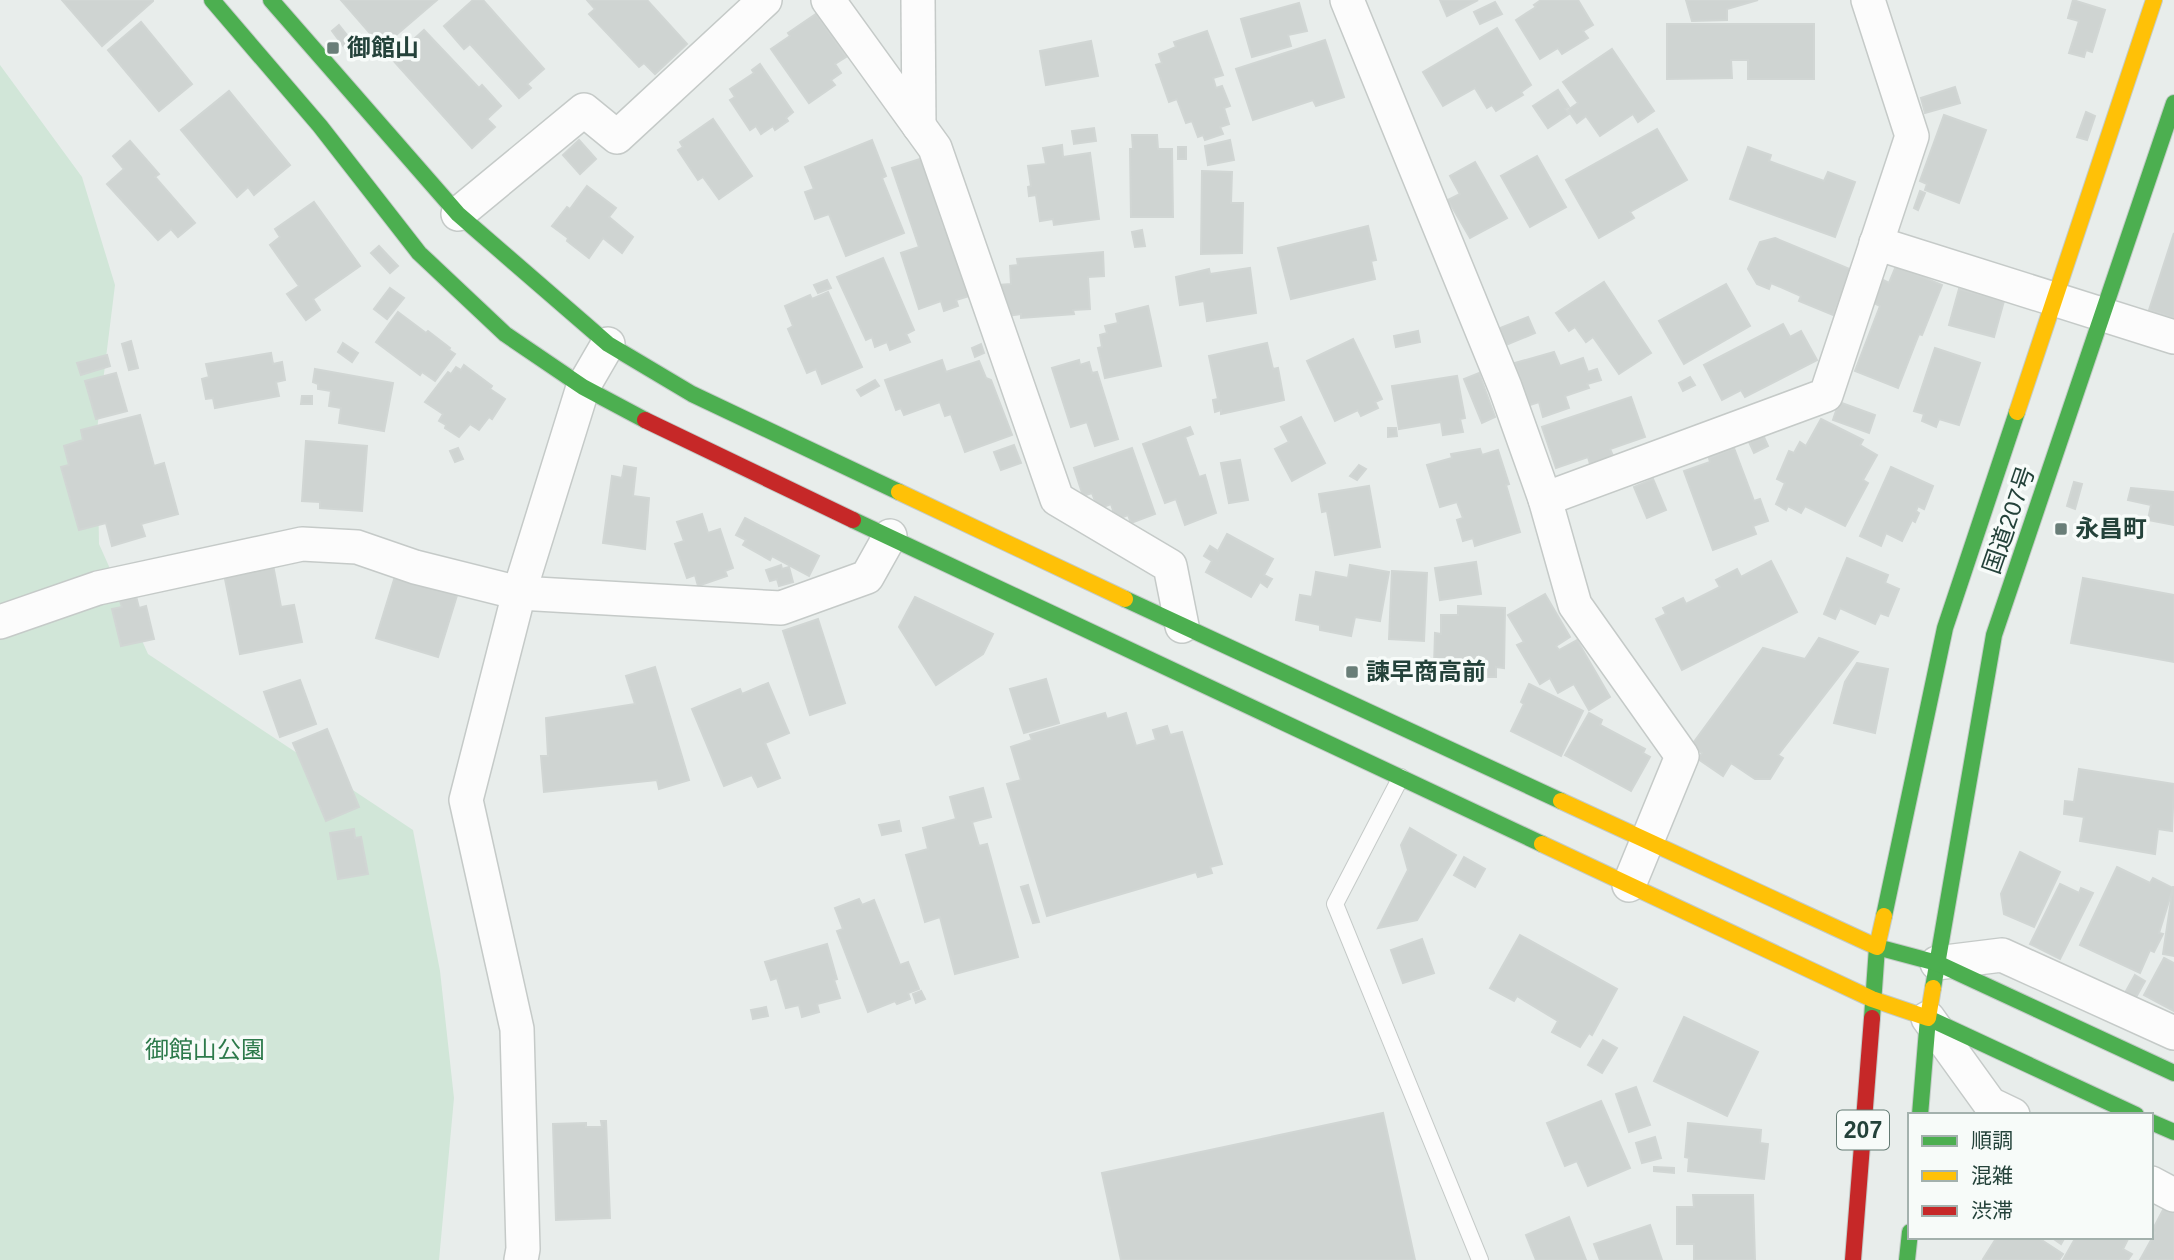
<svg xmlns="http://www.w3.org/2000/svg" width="2174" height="1260" font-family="Helvetica,'Noto Sans JP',sans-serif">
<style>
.green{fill:#d1e6d8}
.building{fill:#cfd4d2;stroke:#d1d6d4;stroke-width:2}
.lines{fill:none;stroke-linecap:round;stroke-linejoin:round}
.lane-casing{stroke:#c5cac8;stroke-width:18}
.street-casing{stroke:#c5cac8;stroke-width:36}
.fast-casing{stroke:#c3cbc8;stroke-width:18}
.slow-casing{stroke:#c3cbc8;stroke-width:18}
.jam-casing{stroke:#c3cbc8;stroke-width:18}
.lane{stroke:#fcfcfc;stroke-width:16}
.street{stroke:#fcfcfc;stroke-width:33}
.fast{stroke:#4caf50;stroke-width:16}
.slow{stroke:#ffc107;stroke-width:16}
.jam{stroke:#c62828;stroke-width:16}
.poi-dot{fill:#697e78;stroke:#f7fbf9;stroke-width:2.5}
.labels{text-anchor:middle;stroke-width:7;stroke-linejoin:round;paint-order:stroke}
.shield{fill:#f7fbf9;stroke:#637a73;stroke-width:2}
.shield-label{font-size:23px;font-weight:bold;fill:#24423a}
.poi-label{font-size:24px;font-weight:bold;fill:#24423a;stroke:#f7fbf9;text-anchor:start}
.street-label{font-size:24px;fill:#24423a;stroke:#f7fbf9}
.park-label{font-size:24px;fill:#2d7a4b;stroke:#f7fbf9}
</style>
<rect width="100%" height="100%" fill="#e8edeb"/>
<path class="green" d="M0 65 82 177 115 285 97 430 99 544 148 654 413 830 440 971 454 1098 439 1260H0Z"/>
<g class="building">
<path d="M62 0H153V1L102 46Z"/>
<path d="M341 0H437L382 47Z"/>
<path d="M473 0H483L544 69 527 84 531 88 519 98 470 44 464 49 444 26Z"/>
<path d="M587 0H647L687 44 655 74 644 63 639 67 589 14 595 9Z"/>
<path d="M1440 0H1478L1447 16Z"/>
<path d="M1541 0H1578L1593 25 1583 31 1588 38 1562 54 1558 48 1540 59 1516 20 1536 7 1534 5Z"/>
<path d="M1686 0H1758L1727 9V20L1692 21Z"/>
<path d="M2073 0 2105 10 2092 52 2086 50 2084 57 2069 53 2079 21 2068 18Z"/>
<path d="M1495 2 1502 14 1480 24 1474 12Z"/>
<path d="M1299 3 1307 31 1288 35 1291 46 1252 57 1241 19Z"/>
<path d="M816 14 846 57 835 64 841 73 831 80 835 85 809 103 771 49 790 36 788 33Z"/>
<path d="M141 22 192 84 159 111 108 50Z"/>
<path d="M1667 24H1814V79H1748V60H1731L1732 78 1667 79Z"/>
<path d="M339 25 355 45 347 51 332 31Z"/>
<path d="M1497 28 1531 85 1521 92 1523 95 1496 111 1492 105 1487 108 1475 88 1443 106 1423 72Z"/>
<path d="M424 30 479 88 482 85 501 106 487 119 495 127 472 148 392 59Z"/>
<path d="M1207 31 1223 75 1213 78 1216 88 1222 86 1230 106 1224 108 1229 124 1220 127 1223 134 1205 140 1203 135 1198 137 1192 121 1186 123 1177 99 1169 102 1156 65 1162 63 1159 54 1176 47 1174 42Z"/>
<path d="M1325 40 1344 97 1316 106 1313 100 1253 120 1236 69Z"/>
<path d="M1091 41 1098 76 1046 85 1040 51Z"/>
<path d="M1612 49 1654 111 1638 122 1633 114 1600 136 1586 116 1577 123 1568 110 1578 103 1563 82Z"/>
<path d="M760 64 793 112 786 118 788 121 775 130 773 126 761 134 756 126 750 130 730 100 735 97 730 89 754 73 752 70Z"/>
<path d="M1955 87 1960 103 1925 113 1921 98Z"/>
<path d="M1558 90 1569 107 1565 109 1569 114 1548 128 1533 106Z"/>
<path d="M229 91 290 165 254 195 248 187 237 197 181 130Z"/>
<path d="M2086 112 2095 116 2087 140 2077 137Z"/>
<path d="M1944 115 1986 130 1959 203 1925 190 1927 184 1920 181Z"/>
<path d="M713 119 752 176 719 199 703 177 698 180 678 150 683 147 680 142Z"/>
<path d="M1094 128 1096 141 1074 144 1072 131Z"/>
<path d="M1657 129 1687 180 1630 212 1634 218 1599 238 1566 180Z"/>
<path d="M1132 135H1157L1158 149H1172L1173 217H1131L1130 149H1133Z"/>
<path d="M579 140 596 159 580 174 563 155Z"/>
<path d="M872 140 886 176 882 178 904 233 846 256 829 214 815 219 805 192 814 189 805 167Z"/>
<path d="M1230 140 1234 160 1208 165 1205 146Z"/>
<path d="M130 141 159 174 155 177 195 223 178 237 171 229 158 240 107 184 124 169 113 156Z"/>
<path d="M1062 145 1063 157 1090 153 1099 219 1054 225 1053 219 1040 221 1036 195 1029 196 1028 187 1031 186 1028 166 1046 164 1043 148Z"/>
<rect x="1178" y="147" width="8" height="12"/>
<path d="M1748 147 1771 155 1769 161 1824 181 1828 172 1855 182 1835 237 1730 199Z"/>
<path d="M1537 156 1566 207 1530 227 1501 176Z"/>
<path d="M923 158 943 227H947L969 296 956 300 958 306 944 311 941 301 919 309 901 253 919 247 892 168Z"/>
<path d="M1475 162 1507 218 1470 238 1448 200 1460 194 1450 176Z"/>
<path d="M1202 171 1232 172 1231 203H1243L1242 253 1201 254Z"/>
<path d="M587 186 616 208 609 217 633 237 622 253 603 238 589 258 567 241 568 238 552 226 567 207 570 209Z"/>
<path d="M1920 191 1925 193 1918 210 1914 208Z"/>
<path d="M314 202 360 266 313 299 320 310 306 320 287 294 299 286 270 245 280 237 275 229Z"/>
<path d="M1368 226 1376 260 1371 261 1375 279 1291 299 1278 248Z"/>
<path d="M1142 230 1145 246 1135 247 1132 232Z"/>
<path d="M2174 233V318L2149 310Z"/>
<path d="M1775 238 1852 270 1833 315 1799 301 1801 296 1771 283 1769 289 1757 284 1748 269 1760 242Z"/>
<path d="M379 246 398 266 390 273 371 253Z"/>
<path d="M1103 252 1104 276 1088 277 1090 309 1073 310 1074 314 1021 318V314L1007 316 999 285 1011 284 1010 266 1018 265 1017 259Z"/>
<path d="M883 258 914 330 906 334 910 342 890 350 887 342 875 347 872 337 866 340 837 277Z"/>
<path d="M1896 266 1942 285 1922 335 1919 334 1898 388 1855 371 1880 306 1874 303 1883 280 1889 283Z"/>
<path d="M1250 268 1256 313 1207 321 1204 301 1180 305 1176 277 1209 269 1210 274Z"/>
<path d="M827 280 831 288 818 293 814 285Z"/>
<path d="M1604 282 1651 353 1619 374 1593 337 1586 342 1575 327 1569 331 1556 313Z"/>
<path d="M1726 284 1750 326 1684 364 1659 321Z"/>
<path d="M390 288 404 298 387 319 374 309Z"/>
<path d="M1959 289 2004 301 1994 337 1949 325Z"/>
<path d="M828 292 862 367 822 384 816 369 807 373 788 329 793 326 785 306 810 295 812 299Z"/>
<path d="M1148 306 1161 366 1105 378 1098 348 1102 347 1100 335 1107 333 1105 326 1118 323 1116 314Z"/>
<path d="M398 312 426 333 428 331 450 348 449 350 455 354 435 381 422 372 420 375 376 342Z"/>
<path d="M1528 317 1535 333 1506 345 1500 328Z"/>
<path d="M1783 324 1790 337 1801 331 1817 360 1745 397 1741 390 1722 400 1704 365Z"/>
<path d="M1418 331 1420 342 1396 347 1394 336Z"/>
<path d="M1353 339 1382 399 1375 402 1378 408 1361 416 1358 410 1335 421 1307 361Z"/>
<path d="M131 341 138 368 129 370 122 344Z"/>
<path d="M343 343 358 353 352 362 338 352Z"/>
<path d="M1267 343 1273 369 1278 368 1284 400 1221 414V410L1215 412 1213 400 1218 399 1209 356Z"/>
<path d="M981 344 984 353 975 357 972 348Z"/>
<path d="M1935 348 1980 363 1959 425 1939 419 1936 427 1922 421 1924 414 1914 411Z"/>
<path d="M1554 352 1560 366 1583 358 1588 372 1597 369 1601 380 1587 384 1589 388 1565 396 1569 408 1543 417 1539 402 1530 405 1515 363Z"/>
<path d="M271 353 273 364 282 362 285 380 276 382 279 396 215 408 213 398 206 399 202 379 209 377 206 364Z"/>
<path d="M107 355 110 366 81 375 77 363Z"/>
<path d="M942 360 946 372 979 361 986 378 991 380 1012 435 965 452 951 414 945 416 940 402 904 415 901 408 896 410 885 380Z"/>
<path d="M1079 360 1080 365 1089 362 1092 373 1097 372 1118 439 1095 446 1087 422 1071 427 1052 368Z"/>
<path d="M464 365 492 386 490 389 505 399 492 419 489 417 479 430 470 424 459 437 445 428 446 425 439 421 443 414 425 402 448 372 451 374 456 367 461 370Z"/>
<path d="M315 369 393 383 384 431 339 423 341 408 329 406 331 391 318 389V384L313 382Z"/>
<path d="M116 373 127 411 96 419 85 381Z"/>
<path d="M1479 373 1495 417 1482 423 1464 379Z"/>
<path d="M1457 376 1465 418 1460 419 1463 432 1443 435 1441 422 1399 429 1392 386Z"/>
<path d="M1690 377 1695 385 1683 391 1679 383Z"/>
<path d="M875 380 879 386 861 396 857 390Z"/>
<path d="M302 396H312V404H301Z"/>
<path d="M1631 397 1645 437 1610 449 1613 456 1590 464 1588 457 1556 468 1542 427Z"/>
<path d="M1839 402 1875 415 1869 433 1833 420Z"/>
<path d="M140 415 154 466 164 463 178 514 141 524 145 536 112 546 106 523 79 530 61 467 69 465 64 446 83 440 81 430Z"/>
<path d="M1301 417 1325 463 1292 481 1275 449 1289 442 1281 427Z"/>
<path d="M1821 419 1863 440 1860 445 1877 455 1863 480 1868 483 1845 526 1805 506 1801 513 1788 506 1786 510 1776 504 1785 483 1777 479 1789 451 1794 453 1800 442 1806 446Z"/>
<path d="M1190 427 1193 434 1185 437 1199 477 1205 475 1216 513 1185 525 1176 499 1165 503 1143 444Z"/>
<path d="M1388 428H1396L1397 436 1388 437Z"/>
<path d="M1763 435 1768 446 1754 453 1749 442Z"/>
<path d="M306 441 367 446 362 511 320 508V502L302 501Z"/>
<path d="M1014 445 1021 463 1001 470 994 452Z"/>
<path d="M458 448 463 459 455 462 450 451Z"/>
<path d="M1132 448 1155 514 1131 523 1128 515 1116 520 1111 504 1098 509 1092 493 1083 496 1074 468Z"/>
<path d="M1734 448 1754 501 1760 499 1768 521 1753 526 1756 534 1713 550 1684 471 1710 462 1709 458Z"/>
<path d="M1480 449 1482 455 1498 450 1509 484 1506 485 1520 532 1475 546 1473 538 1463 541 1457 520 1463 518 1457 502 1440 507 1427 465 1452 458 1451 454Z"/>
<path d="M1240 460 1248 500 1229 503 1221 463Z"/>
<path d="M1359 465 1366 469 1357 480 1350 476Z"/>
<path d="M624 466 636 468 633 496 649 498 645 549 603 543 612 476 622 478Z"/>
<path d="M1891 467 1933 486 1924 509 1918 506 1916 511 1919 513 1915 522 1912 520 1902 541 1886 533 1881 546 1860 536Z"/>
<path d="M1653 479 1666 510 1647 518 1634 487Z"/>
<path d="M2074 482 2082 484 2075 509 2067 506Z"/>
<path d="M1369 486 1380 547 1335 555 1327 511 1322 512 1319 494Z"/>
<path d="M2131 488 2174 492V525L2148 520 2151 505 2128 500Z"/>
<path d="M702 514 708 533 720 529 733 568 725 571 727 576 698 586 695 575 687 578 675 544 684 541 677 522Z"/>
<path d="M745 518 819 556 809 576 772 556 770 560 743 545 746 540 736 535Z"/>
<path d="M1227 534 1273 559 1264 575 1272 579 1267 587 1260 582 1251 597 1206 572 1212 561 1204 556 1210 546 1218 551Z"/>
<path d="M1847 558 1888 575 1885 583 1899 589 1888 616 1880 613 1875 624 1840 608 1835 619 1824 614Z"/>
<path d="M1771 561 1797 612 1682 670 1656 619 1666 614 1663 608 1683 598 1686 604 1720 587 1716 580 1737 569 1741 577Z"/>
<path d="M1476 562 1481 594 1440 600 1435 568Z"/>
<path d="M273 565 281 607 294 605 302 642 240 654 224 574Z"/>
<path d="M781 565 782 569 789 567 793 582 779 586 777 579 770 581 766 570Z"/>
<path d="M1350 565 1389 572 1380 621 1355 617 1351 636 1320 630V625L1296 620 1300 595 1312 597 1316 572 1348 578Z"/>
<path d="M397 570 459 589 438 657 376 638Z"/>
<path d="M1392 571 1427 573 1424 641 1389 639Z"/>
<path d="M2083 578 2174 595V662L2071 643Z"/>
<path d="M1545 594 1570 637 1556 646 1559 650 1577 640 1610 697 1589 710 1574 684 1558 693 1550 678 1540 684 1517 645 1524 642 1508 615Z"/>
<path d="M136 596 139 608 146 606 154 639 121 646 112 609 122 607 120 601Z"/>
<path d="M915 597 993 634 983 654 936 685 899 627Z"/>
<path d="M1458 606 1505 608 1504 668 1496 667V677H1472L1473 666H1464L1463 671H1447V666H1434L1435 633 1441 634V615H1458Z"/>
<path d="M818 619 845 703 810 715 783 631Z"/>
<path d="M1819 638 1858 652 1778 755 1783 758 1770 779H1755L1731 763 1723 776 1698 759 1702 753 1691 746 1763 648 1805 659Z"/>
<path d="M1857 663 1888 669 1875 733 1834 723 1845 682Z"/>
<path d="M655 667 689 780 659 789 657 780 544 792 541 756H548L546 718 635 704 626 676Z"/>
<path d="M1046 679 1059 723 1024 733 1010 689Z"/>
<path d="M300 680 316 724 280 737 264 692Z"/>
<path d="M768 683 789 733 765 743 780 778 758 787 752 775 724 786 692 709 740 689 742 694Z"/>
<path d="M1529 684 1583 711 1561 756 1511 731 1524 704 1521 702Z"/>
<path d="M1105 713 1107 719 1126 713 1136 746 1156 740 1153 730 1167 726 1170 735 1182 732 1222 864 1210 867 1212 873 1198 877 1196 872 1047 916 1007 784 1021 780 1011 747 1032 740 1030 735Z"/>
<path d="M1589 713 1602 720 1600 725 1645 749 1643 753 1650 757 1631 791 1565 755Z"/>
<path d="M327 729 359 807 326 821 293 743Z"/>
<path d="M2079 769 2174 784 2172 831 2158 829 2155 854 2080 841 2084 817 2064 814 2065 801 2074 802Z"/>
<path d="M983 788 991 817 972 822 979 846 987 844 1018 957 955 974 940 917 925 922 906 855 928 849 923 828 956 819 950 797Z"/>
<path d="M899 821 901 831 882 835 879 825Z"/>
<path d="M1410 828 1456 855 1417 920 1378 928 1408 870 1401 845Z"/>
<path d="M354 829 355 838 361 837 368 874 338 879 330 833Z"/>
<path d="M2020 852 2060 872 2034 927 2004 914 2001 894Z"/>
<path d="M1464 857 1485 869 1475 887 1454 875Z"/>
<path d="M2117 867 2150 883 2153 878 2173 888 2159 933 2163 934 2154 952 2150 950 2140 973 2080 945Z"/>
<path d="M2060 884 2079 893 2081 888 2093 893 2060 959 2030 944Z"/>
<path d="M1028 885 1039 922 1033 923 1021 887Z"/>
<path d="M2173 887H2174V956L2163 954Z"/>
<path d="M859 899 862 905 874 900 900 965 908 962 919 989 908 993 910 999 897 1004 895 1001 868 1012 837 931 843 929 835 908Z"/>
<path d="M1520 935 1617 989 1592 1035 1589 1033 1580 1047 1552 1032 1558 1021 1517 996 1514 1001 1490 988Z"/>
<path d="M1422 939 1434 973 1403 983 1391 950Z"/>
<path d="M827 944 837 979 834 980 840 998 817 1004 819 1012 802 1017 799 1005 786 1008 777 978 771 980 765 962Z"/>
<path d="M2164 958 2174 963V1011L2144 995Z"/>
<path d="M2135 975 2145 981 2135 999 2125 993Z"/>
<path d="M921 991 925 999 916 1003 913 994Z"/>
<path d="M766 1007 768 1016 753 1019 751 1010Z"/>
<path d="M1684 1017 1758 1052 1727 1116 1654 1081Z"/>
<path d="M1603 1040 1617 1048 1602 1073 1588 1065Z"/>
<path d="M1636 1087 1650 1125 1629 1132 1616 1094Z"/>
<path d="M1601 1101 1630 1168 1588 1186 1577 1161 1565 1166 1547 1123Z"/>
<path d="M1383 1113 1415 1260H1121L1102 1173Z"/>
<path d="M601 1121H606L610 1218 556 1220 553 1124 586 1123V1127H602Z"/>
<path d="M1688 1123 1761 1130 1760 1143 1768 1144 1764 1179 1688 1171 1689 1158 1685 1157Z"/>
<path d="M1655 1137 1661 1158 1642 1163 1636 1143Z"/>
<path d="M1654 1167 1674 1168V1173L1654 1171Z"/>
<path d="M1693 1195H1753L1755 1260H1694V1244H1677V1207H1694Z"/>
<path d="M2165 1206 2174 1211V1260H2140L2155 1233 2152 1231Z"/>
<path d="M1569 1217 1586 1260H1536L1526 1235Z"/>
<path d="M1650 1225 1662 1260H1600L1594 1244Z"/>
<path d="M1997 1237H2037L2063 1254 2059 1260H1985L1983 1259Z"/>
<path d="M2051 1237H2065L2061 1244Z"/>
<path d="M2076 1237H2129L2123 1249 2132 1254 2128 1260H2063Z"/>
</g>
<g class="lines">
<g class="lane-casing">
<path id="lane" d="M1401 777 1335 904 1480 1260"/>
</g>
<g class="street-casing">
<g id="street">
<path d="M828 0 935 148 1057 499 1170 566 1182 626"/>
<path d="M918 0 919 126"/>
<path d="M1347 0 1505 387 1545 499 1575 605 1682 756 1629 885"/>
<path d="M458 214 584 110 617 137 765 0"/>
<path d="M1876 243 2174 337"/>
<path d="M1545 499 1826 395 1912 136 1868 0"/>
<path d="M0 622 98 588 302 544 357 547 415 567 519 593 781 608 867 577 890 536"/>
<path d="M1937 963 2002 955 2174 1033"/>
<path d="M1928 1018 1990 1104 2013 1115"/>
<path d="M2151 1183 2174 1195"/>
<path d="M521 1260 523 1249 517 1029 466 800 519 593 583 387 608 344"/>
</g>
</g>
<g class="fast-casing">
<g id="fast">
<path d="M212 0 320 126 419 253 505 334 583 387 645 420"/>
<path d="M271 0 458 214 608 344 692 394 899 492"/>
<path d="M853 520 1542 844"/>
<path d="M1125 599 1561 801"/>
<path d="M1884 916 1945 628 2017 412"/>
<path d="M1933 988 1994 635 2174 103"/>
<path d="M1872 1018 1877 947 1937 963 2174 1073"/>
<path d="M1920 1115 1928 1018 2136 1115"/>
<path d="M2151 1122 2174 1132"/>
<path d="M1907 1260 1910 1232"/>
</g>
</g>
<g class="slow-casing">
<g id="slow">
<path d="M2017 412 2154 0"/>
<path d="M899 492 1125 599"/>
<path d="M1561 801 1877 947 1884 916"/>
<path d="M1542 844 1872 999 1928 1018 1933 988"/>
</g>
</g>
<g class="jam-casing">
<g id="jam">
<path d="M645 420 853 520"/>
<path d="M1853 1260 1872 1018"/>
</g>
</g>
<use href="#lane" class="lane"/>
<use href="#street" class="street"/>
<use href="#fast" class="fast"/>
<use href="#slow" class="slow"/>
<use href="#jam" class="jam"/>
</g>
<g class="poi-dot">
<rect x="326" y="41" width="14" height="14" rx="3.5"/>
<rect x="2054" y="522" width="14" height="14" rx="3.5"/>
<rect x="1345" y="665" width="14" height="14" rx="3.5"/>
</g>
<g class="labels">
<rect class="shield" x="1837" y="1110.5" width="52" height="39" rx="5"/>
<g class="shield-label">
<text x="1863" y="1138">207</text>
</g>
<g class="poi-label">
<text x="347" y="56">御館山</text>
<text x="2075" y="537">永昌町</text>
<text x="1366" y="680">諫早商高前</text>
</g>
<g class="street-label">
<text transform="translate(2009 520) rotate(-71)" y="8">国道207号</text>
</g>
<g class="park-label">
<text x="205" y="1058">御館山公園</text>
</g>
</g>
<rect x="1908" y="1113" width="245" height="126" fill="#f7fbf9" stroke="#a3b1ad" stroke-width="2"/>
<rect x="1922" y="1136" width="35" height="10" fill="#4caf50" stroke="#a3b1ad" stroke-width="2"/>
<text x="1971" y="1148" font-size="21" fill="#24423a">順調</text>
<rect x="1922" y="1171" width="35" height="10" fill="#ffc107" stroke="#a3b1ad" stroke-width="2"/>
<text x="1971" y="1183" font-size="21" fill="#24423a">混雑</text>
<rect x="1922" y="1206" width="35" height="10" fill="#c62828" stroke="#a3b1ad" stroke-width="2"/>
<text x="1971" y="1218" font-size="21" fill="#24423a">渋滞</text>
</svg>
